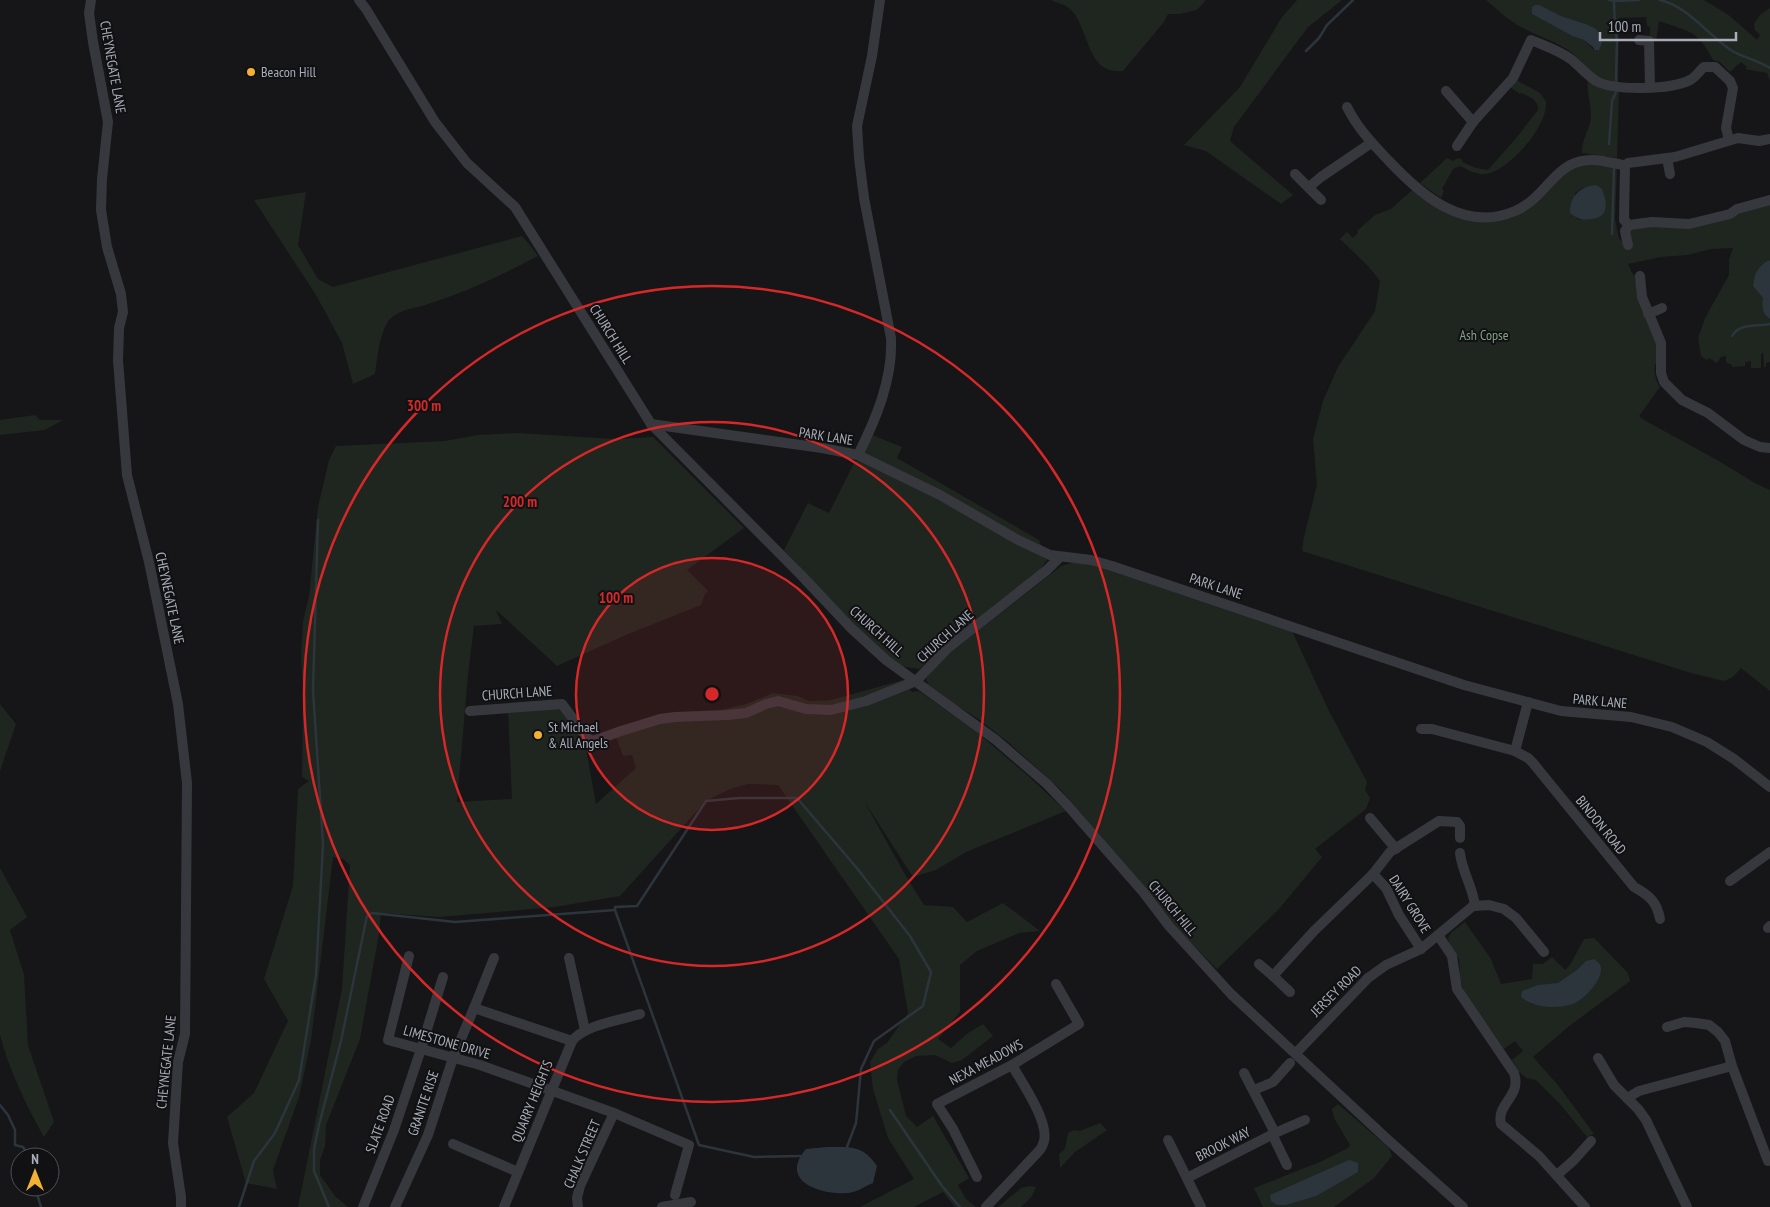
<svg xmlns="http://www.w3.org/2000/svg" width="1770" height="1207" font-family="'PT Sans Narrow',sans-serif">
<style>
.green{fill:#1e261f;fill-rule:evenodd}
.water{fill:#2c353c}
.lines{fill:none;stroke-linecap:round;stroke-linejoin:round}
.stream{stroke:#2c353c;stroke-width:2.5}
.street{stroke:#37383d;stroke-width:10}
.ring{fill:none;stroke:#d62828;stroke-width:2.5}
.poi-dot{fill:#f2b134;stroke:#111113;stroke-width:2}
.labels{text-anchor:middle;stroke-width:4;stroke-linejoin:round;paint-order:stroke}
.street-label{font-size:14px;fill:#a8adb8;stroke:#111113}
.poi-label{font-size:14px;fill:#a8adb8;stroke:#111113;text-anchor:start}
.park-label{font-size:14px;fill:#7fa381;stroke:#111113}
.centre{fill:#d62828;stroke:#111113;stroke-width:2.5}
.ring-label{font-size:15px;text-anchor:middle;font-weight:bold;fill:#d62828;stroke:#111113;stroke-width:4;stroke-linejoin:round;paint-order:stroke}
</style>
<rect width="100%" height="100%" fill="#161618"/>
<g class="green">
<path d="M1051 0H1206L1197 10 1179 14H1168L1163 23 1123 71C1085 75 1090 26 1069 8 1065 4 1056 3 1051 0Z"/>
<path d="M1297 0H1342L1308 27 1234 127 1230 141 1293 195 1281 204 1206 151 1184 145 1240 87 1282 17Z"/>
<path d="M1486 0H1704L1730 16 1757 40 1760 35 1755 30 1754 24 1760 15 1770 8V81L1767 73 1745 69 1747 67 1741 62 1730 72 1720 62 1713 60C1697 29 1689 32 1659 21L1656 41 1650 36V27L1647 26 1646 17 1619 18 1618 83C1607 82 1594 77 1587 69 1582 63 1578 57 1571 52 1556 41 1539 37 1523 28 1509 21 1498 10 1486 0ZM1532 14 1561 16 1586 24 1595 51 1584 40 1572 36Z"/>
<path d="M1516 80 1540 93 1546 101C1549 126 1508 171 1486 174 1477 175 1468 170 1460 166L1453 169 1442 189 1444 191 1441 198 1420 183 1447 158 1453 161 1458 158 1463 160 1462 162 1476 168 1488 170 1517 137 1538 110C1538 99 1530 97 1521 93L1520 94 1510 87Z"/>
<path d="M1588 80 1619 91 1617 158 1582 153C1581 140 1591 128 1591 115 1591 106 1586 85 1588 80Z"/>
<path d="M1581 162 1617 167 1615 220 1619 239 1632 246 1630 232 1632 229 1736 213 1770 203V260C1760 265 1754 276 1753 286L1763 298 1766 316 1770 319V362L1766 363V367H1764L1763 353 1761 354V368H1751V361L1745 362V366L1732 367V365L1726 362V356L1721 357 1717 363 1709 358 1707 360 1701 356 1698 338 1705 318 1729 275V259L1733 248 1711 249 1688 255 1661 257 1628 264 1632 273 1639 279 1656 338 1657 364H1655C1654 373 1655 380 1660 387L1639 416 1644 420 1717 460 1755 483 1770 490V691L1741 668 1733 677 1724 681 1691 673 1302 551 1304 537 1317 485 1313 439 1323 401 1338 367 1375 311 1380 281C1369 265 1354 253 1340 239L1347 232 1353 238 1358 233 1357 231 1375 215 1391 209 1413 189 1433 204 1496 220 1568 169ZM1590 186 1597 218 1584 220 1577 219 1575 193 1581 189Z"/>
<path d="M306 192 298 245 318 279 333 287 522 236 530 245 538 256C500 276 463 294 422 306 409 309 392 312 386 325 379 338 377 360 375 374L353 384 342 343 316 295 254 200Z"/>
<path d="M35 415 40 420H63L45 430 0 435V420Z"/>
<path d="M517 433 616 439 653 437 744 528 687 570 708 591 705 594 701 605 626 635 557 666 496 610 502 624 474 626 468 675 457 802 512 799 508 708 562 704 584 738 596 804 636 768 632 755 623 756 616 737 643 728 746 704 773 693 798 696 809 701 831 700 903 680 912 692 919 691 973 729 1026 774 1066 811 966 852 936 870 913 877 864 801 907 878 924 905 953 907 967 922 1003 903 1040 931 1019 933 977 951 960 965V1012L938 1039 951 1048 968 1033 983 1024 993 1036 962 1060 952 1063 935 1055 916 1056 904 1062 898 1070 897 1080 906 1116 917 1127 933 1116 969 1178 958 1185 966 1199 976 1207H955L943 1192 914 1207H860L914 1179 888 1138 873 1089 870 1062 878 1049 887 1043 908 1013 899 959 778 785 748 784 730 789 706 801 620 896 555 907 440 917 381 913 379 934 360 1039 326 1125 325 1146 320 1160V1175L335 1196 348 1207H298L342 989 350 865 343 859 333 857 311 1041 299 1097 273 1170 277 1189 246 1183 227 1117 254 1093 288 1021 264 979 293 886 298 789 309 781 302 777 303 690 301 655 303 621 309 597 318 507 329 460 336 446 445 441 478 435Z"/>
<path d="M872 435 902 447 897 458 1039 540 1047 560 1037 575 919 669 900 666 853 626 784 550 808 503 829 513 854 463 859 459Z"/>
<path d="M1076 562 1091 564 1292 631 1328 709 1367 782 1365 790 1370 798 1366 809 1315 849 1322 857 1279 909 1217 969 1179 931 1138 879 1061 790 1008 742 977 718 954 704 929 685 926 679C935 664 950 653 964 642 996 616 1029 592 1061 566Z"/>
<path d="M0 704 16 724 0 771Z"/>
<path d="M0 868 27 917 10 930 24 975 28 1045 54 1122 44 1137C26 1105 9 1070 0 1035Z"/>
<path d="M1465 922 1491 959 1501 984 1532 979 1533 964H1543L1552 957 1565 970 1570 965 1584 939 1594 938 1596 940 1628 973 1630 981 1568 1027 1533 1057 1558 1085 1594 1134 1587 1137 1560 1104 1536 1080 1527 1078 1519 1072 1512 1060 1523 1051 1515 1041 1504 1049 1464 993 1460 977 1459 959 1450 946 1448 938 1451 933Z"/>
<path d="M1338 1104 1389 1148 1392 1156 1374 1178 1334 1207H1263L1254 1188 1322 1161 1348 1148 1350 1145 1334 1118 1332 1109Z"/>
<path d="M1100 1123 1107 1130 1075 1152 1060 1168 1059 1154 1065 1149 1068 1133 1074 1130 1080 1131Z"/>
<path d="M1029 1186 1036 1187 1032 1196 1021 1207H998L1021 1188Z"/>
</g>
<g class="water">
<path d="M1535 5H1539L1561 16 1586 24 1596 29 1603 40 1599 50H1594V48L1584 40 1572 36 1532 14V7Z"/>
<path d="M1596 185 1602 189C1607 202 1610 217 1592 219 1582 221 1578 219 1570 213 1570 196 1579 187 1596 185Z"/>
<path d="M1770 260V319C1762 314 1762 307 1763 298L1753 286C1754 275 1758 265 1770 260Z"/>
<path d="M1594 959C1596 960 1599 963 1600 965 1606 977 1584 1000 1573 1004 1556 1009 1535 1008 1521 997L1522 991 1538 985 1558 983 1577 970 1586 961Z"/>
<path d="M827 1147C851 1147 863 1145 877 1166L873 1183C865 1186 856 1193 847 1193 821 1195 778 1181 806 1149Z"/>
<path d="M1349 1160 1358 1163V1172L1316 1196 1286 1205H1277L1271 1201 1270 1195Z"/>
</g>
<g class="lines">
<g class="stream">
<path d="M1609 0 1614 1 1639 0"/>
<path d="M1660 0C1690 7 1709 37 1734 52 1746 58 1759 61 1770 68"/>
<path d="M1614 1 1615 30 1617 39 1616 82"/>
<path d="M1306 51 1319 38 1327 25 1353 0"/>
<path d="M1609 144 1612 101 1616 92"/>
<path d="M1612 234 1614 168"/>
<path d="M1732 336C1740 322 1758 327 1770 324"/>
<path d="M615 910 699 1145 754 1157 800 1156"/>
<path d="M0 1105 8 1115 15 1130V1145L23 1147 29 1157"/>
<path d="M890 1110 942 1186 960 1207"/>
<path d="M35 1187 41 1207"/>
<path d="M239 1207 254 1161 275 1133 299 1080 316 975 323 844 313 690 318 520"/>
<path d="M329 1207 314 1171V1149L319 1125 341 1041 367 916 372 913 455 922 615 910V907L637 906 706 801 739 798H797L856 867 910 936 931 972 923 1006 874 1041 861 1069 856 1123 847 1147"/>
</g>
<g class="street">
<path d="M91 0 89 13 93 42 108 122 102 179 101 210 107 247 121 294 123 312 119 328 118 360 127 475 149 562 178 704 187 783 185 1034 178 1062 173 1143 181 1197V1207"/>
<path d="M359 0 366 9 435 122 467 163 515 207 651 424 801 575 851 628 886 660 996 740 1047 784 1068 806 1144 893 1169 926 1231 994 1387 1139 1463 1207"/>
<path d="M1639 40 1649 41 1650 87"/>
<path d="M1446 91 1473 122"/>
<path d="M1347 107C1358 129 1373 144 1389 161 1421 195 1464 233 1515 211 1552 195 1555 153 1603 161 1610 163 1618 163 1625 166"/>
<path d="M1457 146 1473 122 1513 78 1531 40C1545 46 1560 51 1572 60 1580 67 1587 75 1596 81 1614 91 1671 90 1690 80 1696 77 1699 71 1704 67H1715L1730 81 1733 88 1726 128 1729 140"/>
<path d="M1667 158 1670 174"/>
<path d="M1295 174 1321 200"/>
<path d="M1309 187 1321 177 1371 143"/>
<path d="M1629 225 1624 220 1625 166 1628 163 1675 157 1738 138 1759 141 1770 139"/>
<path d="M1629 225 1652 222 1689 224 1730 214 1737 209 1770 200"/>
<path d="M1628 245 1625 231 1629 225"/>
<path d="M1640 276 1642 297 1661 343V373L1664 382 1682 400 1708 413 1744 440 1760 447 1770 448"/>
<path d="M1648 314 1662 308"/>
<path d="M651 424 822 448 858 455 940 495 1018 540 1050 555 1091 560 1112 566 1464 685 1561 711 1631 717 1672 727 1707 742 1734 759 1770 787"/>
<path d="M858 455C876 419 893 379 891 338L864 198 859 158 857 126 872 56 880 0"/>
<path d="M1528 702 1515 751 1528 758 1533 763 1634 887C1649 895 1657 902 1660 919"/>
<path d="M470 711 562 704 588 739 593 741 621 731 660 719 675 717 727 715 746 713 766 704 778 701 806 709 831 710 866 701 916 681 948 648 1047 570 1060 557"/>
<path d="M1421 729H1432L1515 751"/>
<path d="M1370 818 1396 849"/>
<path d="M1460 853C1462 872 1473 887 1475 906"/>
<path d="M1373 874 1386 888 1399 915 1421 949"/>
<path d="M1730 881 1770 852"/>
<path d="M1768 928 1770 926"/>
<path d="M1438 935 1452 956 1457 989 1514 1073C1522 1097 1496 1103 1501 1124L1539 1156 1585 1207"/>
<path d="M409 956 388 1040 480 1065 614 1113 689 1145 675 1195"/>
<path d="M494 958 474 1008 572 1041"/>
<path d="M569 958 585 1030"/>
<path d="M1259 964 1273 976"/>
<path d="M1290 992 1273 976 1314 931 1373 874 1390 852 1439 821 1457 822 1460 826V838"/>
<path d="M1667 1027 1684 1022 1696 1023 1709 1025 1718 1032 1725 1041 1732 1066 1768 1161"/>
<path d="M1296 1053 1368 978 1386 965 1421 949 1473 906 1489 905 1504 909 1516 918 1544 952"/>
<path d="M1598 1058 1614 1085 1638 1109 1646 1120 1687 1207"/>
<path d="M1244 1073 1275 1133"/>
<path d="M1254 1090 1273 1082 1290 1063"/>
<path d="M1627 1098 1639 1091 1732 1066"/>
<path d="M1272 1134 1287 1165"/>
<path d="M1168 1140 1201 1207"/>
<path d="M453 1144 518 1172"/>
<path d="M1557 1175 1574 1160 1591 1141"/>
<path d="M977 1177 953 1129 937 1104 1012 1065 1079 1024 1056 984"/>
<path d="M1187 1178 1275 1133 1305 1120"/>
<path d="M363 1207 394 1130 421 1049 443 977"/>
<path d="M395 1207 428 1135 453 1058 474 1008"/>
<path d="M504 1207 572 1041C584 1025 621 1020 640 1014"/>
<path d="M578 1207 577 1198 580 1186 614 1113"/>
<path d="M662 1207 691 1202"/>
<path d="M986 1207 1038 1152C1041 1149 1043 1145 1044 1141 1049 1121 1022 1083 1012 1065"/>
</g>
</g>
<circle cx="712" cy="694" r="136" fill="#d62828" fill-opacity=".12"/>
<g class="ring">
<circle cx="712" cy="694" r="136"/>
<circle cx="712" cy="694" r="272"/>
<circle cx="712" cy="694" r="408"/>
</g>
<g class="poi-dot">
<circle cx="251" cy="72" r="5"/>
<circle cx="538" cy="735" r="5"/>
</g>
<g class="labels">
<g class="street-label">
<text transform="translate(113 67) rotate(80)" y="5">CHEYNEGATE LANE</text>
<text transform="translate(611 334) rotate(58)" y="5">CHURCH HILL</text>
<text transform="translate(826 436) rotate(9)" y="5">PARK LANE</text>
<text transform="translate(1216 586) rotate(18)" y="5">PARK LANE</text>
<text transform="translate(170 598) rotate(78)" y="5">CHEYNEGATE LANE</text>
<text transform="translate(877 631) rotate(42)" y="5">CHURCH HILL</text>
<text transform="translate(945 636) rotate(-42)" y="5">CHURCH LANE</text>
<text transform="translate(517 693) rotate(-4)" y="5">CHURCH LANE</text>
<text transform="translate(1600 701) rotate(5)" y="5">PARK LANE</text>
<text transform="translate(1601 825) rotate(51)" y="5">BINDON ROAD</text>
<text transform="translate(1410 904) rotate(58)" y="5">DAIRY GROVE</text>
<text transform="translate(1173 908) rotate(50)" y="5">CHURCH HILL</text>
<text transform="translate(1336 991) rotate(-45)" y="5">JERSEY ROAD</text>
<text transform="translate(447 1042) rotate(16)" y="5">LIMESTONE DRIVE</text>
<text transform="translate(166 1062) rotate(-84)" y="5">CHEYNEGATE LANE</text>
<text transform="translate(986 1062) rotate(-28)" y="5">NEXA MEADOWS</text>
<text transform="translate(532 1101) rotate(-68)" y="5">QUARRY HEIGHTS</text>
<text transform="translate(423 1103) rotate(-71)" y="5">GRANITE RISE</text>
<text transform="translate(380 1124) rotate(-70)" y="5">SLATE ROAD</text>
<text transform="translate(1223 1144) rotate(-27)" y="5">BROOK WAY</text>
<text transform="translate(582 1154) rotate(-67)" y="5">CHALK STREET</text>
</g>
<g class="poi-label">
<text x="261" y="77">Beacon Hill</text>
<text x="548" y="732">St Michael<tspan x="548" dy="16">&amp; All Angels</tspan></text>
</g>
<g class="park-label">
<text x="1484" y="340">Ash Copse</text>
</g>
</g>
<circle cx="712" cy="694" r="8" class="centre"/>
<g class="ring-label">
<text x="424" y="411">300 m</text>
<text x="520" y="507">200 m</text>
<text x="616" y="603">100 m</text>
</g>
<g transform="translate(35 1172)"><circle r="24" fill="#111113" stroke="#4d4f55"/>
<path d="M0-4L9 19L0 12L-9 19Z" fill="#f2b134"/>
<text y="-8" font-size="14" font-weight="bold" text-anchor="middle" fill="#a8adb8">N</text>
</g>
<path d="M1600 32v8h136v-8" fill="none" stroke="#a8adb8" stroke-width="2.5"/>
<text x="1608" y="32" font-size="15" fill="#a8adb8" stroke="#111113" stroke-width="4" paint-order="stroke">100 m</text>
</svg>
